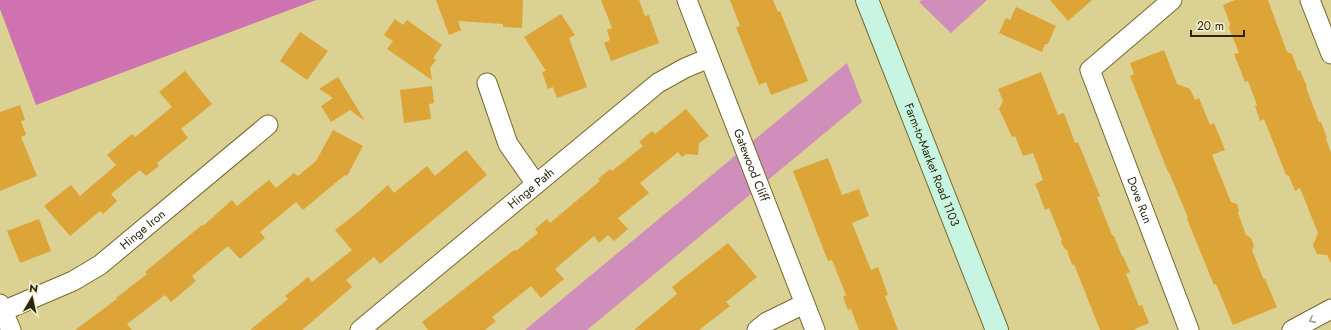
<svg xmlns="http://www.w3.org/2000/svg" width="1331" height="330" font-family="Jost,sans-serif">
<style>
.green{fill:#d08fba}
.forest{fill:#ce72b1}
.building{fill:#dda537}
.lines{fill:none;stroke-linecap:round;stroke-linejoin:round}
.street-casing{stroke:#746a2d;stroke-width:21}
.secondary-casing{stroke:#746a2d;stroke-width:24}
.street{stroke:#fff;stroke-width:19}
.secondary{stroke:#c7f5e1;stroke-width:22}
.oneway{stroke:#9f9d92}
.labels{text-anchor:middle;stroke-width:4;stroke-linejoin:round;paint-order:stroke}
.street-label{font-size:12px;fill:#2a260c;stroke:#f6f1d2}
</style>
<rect width="100%" height="100%" fill="#dbd192"/>
<g class="green">
<path d="M922 0H987L951 33 919 2Z"/>
<path d="M847 63 862 102 587 330H525Z"/>
</g>
<path class="forest" d="M0 0H316L36 105 0 9Z"/>
<g class="building">
<path d="M436 0H523L522 28 503 27V24L458 21 461 30 449 35Z"/>
<path d="M601 0H639L645 16 649 15 659 43 611 61 604 43 610 40 607 30 612 28Z"/>
<path d="M730 0H773L778 12 780 11 808 81 771 95 766 82 759 85 736 27 740 26Z"/>
<path d="M1050 0H1092L1068 21Z"/>
<path d="M1235 0H1268L1287 52 1292 54 1298 71 1300 70 1307 87H1306L1319 122H1321L1327 138 1326 139 1331 153V263L1327 255 1317 254 1313 245 1318 233 1300 188 1295 191 1289 176 1286 175 1264 119 1260 121 1255 106 1257 105 1248 81 1245 82 1234 54 1239 53 1229 28 1230 24 1223 5Z"/>
<path d="M1016 7 1056 26 1048 44H1045L1042 52 999 33 1006 18 1010 20Z"/>
<path d="M561 14 575 35 569 38 587 87 557 98 553 87 548 89 542 72 546 71 524 37Z"/>
<path d="M395 19 403 25 407 20 442 45 433 58 436 60 430 68 432 80 387 49 393 41 384 35Z"/>
<path d="M300 32 328 51 307 80 280 61Z"/>
<path d="M1164 50 1177 84 1190 89 1195 100 1199 98 1210 125 1214 123 1225 150 1212 155 1231 202 1237 204 1239 210 1238 213 1246 235 1251 238 1254 246 1252 250 1263 278 1265 279 1277 307 1233 325 1216 284 1214 285 1187 219 1188 218 1169 172H1168L1130 76 1134 74 1130 63Z"/>
<path d="M185 71 212 104 181 129 188 138 157 163 159 166 146 176 140 170 111 194 117 201 103 214 100 211 70 236 44 206 71 185 80 196 116 165 107 155 132 134 135 137 172 107 159 92Z"/>
<path d="M1041 72 1058 115 1064 113 1075 143 1078 142 1100 196 1097 197 1112 235 1114 236 1122 256H1123L1130 272 1126 274 1139 306 1142 305 1149 323 1133 330H1100L1074 264 1072 265 1067 250 1064 248 1061 242 1062 240 1049 208 1045 210 1038 191 1035 184 1043 180 1033 153 1023 156 1015 136 1012 137 999 109 1003 101 998 89Z"/>
<path d="M338 77 365 121 350 110 331 122 321 106 333 98 319 89Z"/>
<path d="M432 86 434 103 429 104 431 119 404 123 400 90Z"/>
<path d="M20 105 25 120 21 121 26 135 21 137 37 176 0 191V112Z"/>
<path d="M686 109 709 136 699 143 698 155 686 154 682 157 678 152 640 183 649 193 618 218 628 229 614 241 608 235 599 243 594 236 555 269 564 279 541 298 531 286 492 317 496 321 485 330H428L422 322 514 250 516 251 538 233 535 229 547 219 550 223 600 181 598 179 610 169 612 171 643 146 639 142 652 131 655 134Z"/>
<path d="M333 130 363 146 347 176 345 175 303 210 296 202 260 232 265 238 240 259 228 246 192 276 196 281 171 302 165 295 127 324 132 330H75L117 299 116 298 147 274 145 272 202 225 203 226 232 200 237 206 269 180 276 188 294 173 298 176 316 161Z"/>
<path d="M466 150 487 175 380 264 374 257 346 280 352 287 322 313 302 330H250L288 299 285 296 308 277 312 282 352 250 335 230 358 212 388 185 394 193 427 166 435 176Z"/>
<path d="M828 158 842 195 859 189 869 216 852 223 871 270 878 267 888 295 885 296 898 330H859L851 309 848 310 843 297 846 295 832 260 828 261 793 171Z"/>
<path d="M39 219 51 251 20 263 7 231Z"/>
<path d="M728 243 757 277 726 302 730 306 699 330H634L677 294 672 287Z"/>
</g>
<g class="lines">
<g class="street-casing">
<g id="street">
<path id="s1" d="M687 0 815 330"/>
<path id="s2" d="M1172 0 1090 70 1189 330"/>
<path d="M1310 0 1331 54"/>
<path d="M487 83 508 144 536 184"/>
<path d="M0 304 11 330"/>
<path id="s3" d="M3 311 73 281 100 265 268 125"/>
<path id="s4" d="M360 330 658 83 685 68 709 58"/>
<path d="M757 330 767 322 804 304"/>
<path d="M1292 330 1331 309"/>
</g>
</g>
<g class="secondary-casing">
<g id="secondary">
<path id="s5" d="M867 0 997 330"/>
</g>
</g>
<use href="#street" class="street"/>
<use href="#secondary" class="secondary"/>
</g>
<defs><path id="oneway-chevron" d="M-2-3.5L2.5 0L-2 3.5" fill="none" stroke-width="1.6" stroke-linecap="round" stroke-linejoin="round"/></defs>
<use class="oneway" href="#oneway-chevron" transform="translate(1312 320) rotate(152)"/>
<g class="labels">
<g class="street-label">
<text dy="4" stroke="none"><textPath href="#s1" startOffset="177">Gatewood Cliff</textPath></text>
<text dy="4" stroke="none"><textPath href="#s5" startOffset="177">Farm-to-Market Road 1103</textPath></text>
<text dy="4" stroke="none"><textPath href="#s4" startOffset="222">Hinge Path</textPath></text>
<text dy="4" stroke="none"><textPath href="#s2" startOffset="247">Dove Run</textPath></text>
<text dy="4" stroke="none"><textPath href="#s3" startOffset="163">Hinge Iron</textPath></text>
</g>
</g>
<g transform="translate(32 298) rotate(9)" stroke="#f6f1d2" stroke-width="3" paint-order="stroke">
<path d="M0-3L7 15L0 10L-7 15Z" fill="#2a260c"/>
<text y="-6" font-size="11" font-weight="bold" text-anchor="middle" fill="#2a260c">N</text>
</g>
<path d="M1191 30v6h53v-6" fill="none" stroke="#2a260c" stroke-width="2"/>
<text x="1197" y="30" font-size="12" fill="#2a260c" stroke="#f6f1d2" stroke-width="3" paint-order="stroke">20 m</text>
</svg>
